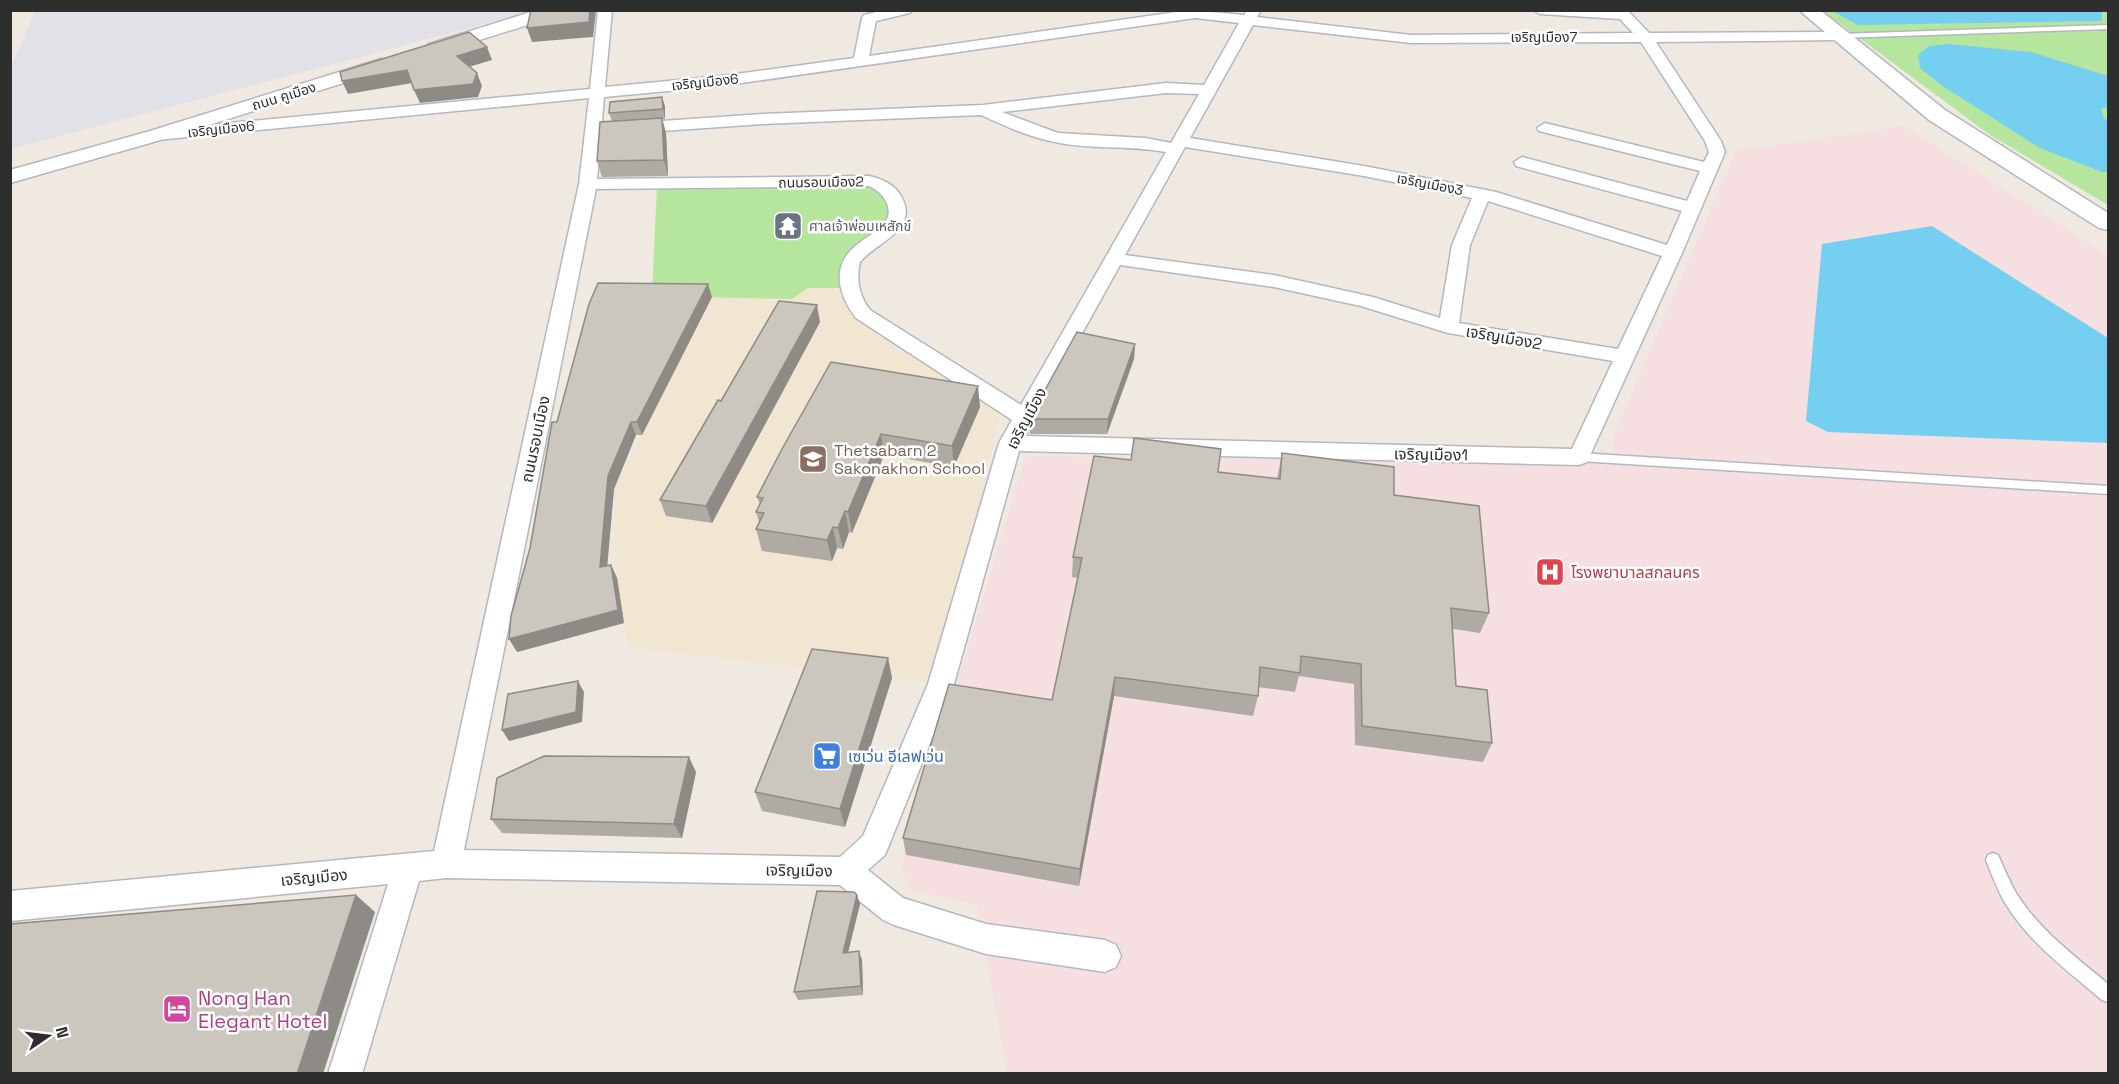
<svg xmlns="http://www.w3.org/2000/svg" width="2119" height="1084" font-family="'Space Grotesk','Noto Sans Thai',sans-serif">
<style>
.industrial{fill:#e3e1e8}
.education{fill:#f0e6d1}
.medical{fill:#f5dfe0}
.green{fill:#b6e59e}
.water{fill:#75cff0}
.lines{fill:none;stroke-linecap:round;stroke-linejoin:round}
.service-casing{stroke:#b4b7c1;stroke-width:3}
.minor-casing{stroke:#b4b7c1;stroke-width:3}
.tertiary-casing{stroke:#b4b7c1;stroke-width:3}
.secondary-casing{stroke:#b4b7c1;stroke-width:3}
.service{fill:#fff;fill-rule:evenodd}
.minor{fill:#fff;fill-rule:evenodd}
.tertiary{fill:#fff;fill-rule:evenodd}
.secondary{fill:#fff;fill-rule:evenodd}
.wall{fill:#afaba4}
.shaded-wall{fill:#8e8b86}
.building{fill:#cbc7bf;stroke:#8e8b86;stroke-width:1.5}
.labels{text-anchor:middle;stroke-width:5;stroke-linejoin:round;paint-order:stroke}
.far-street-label{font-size:14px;fill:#2e2e2e;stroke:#fff}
.far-worship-label{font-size:14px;fill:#5b616d;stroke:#fff;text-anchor:start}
.street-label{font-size:16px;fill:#2e2e2e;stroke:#fff}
.education-label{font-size:16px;fill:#785e54;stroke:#fff;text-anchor:start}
.health-label{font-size:16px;fill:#be3a42;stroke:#fff;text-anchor:start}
.shop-label{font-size:16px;fill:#366cbe;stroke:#fff;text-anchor:start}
.near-hotel-label{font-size:20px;fill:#b23c85;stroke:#fff;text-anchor:start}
</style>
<rect width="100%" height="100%" fill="#efe9e1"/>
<path class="industrial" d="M35 11H534L11 149V67Z"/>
<path class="education" d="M808 288H846L858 317 1000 411 941 684 628 647 615 566 614 489 712 297 792 299Z"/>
<path class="medical" d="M1904 126 2108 255V1073H1007L977 905 909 890 902 865 1026 456 1613 463V437L1736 151Z"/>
<g class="green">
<path d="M1823 11H2108V205L1990 135Z"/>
<path d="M882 184 898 205 889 229 857 253 846 288H808L792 299 652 296 657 186Z"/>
</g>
<g class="water">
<path d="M2102 10V21L1858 25 1832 11Z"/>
<path d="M1948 44 2031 52 2108 76V107L2101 109 2104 118 2108 121V172H2102L2040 148 1944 87 1920 68 1918 55 1929 46Z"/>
<path d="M1932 226 2108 338V443L1828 432 1806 421 1822 244Z"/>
</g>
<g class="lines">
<g class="service-casing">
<g id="service">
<path d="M2108 25V29L1839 38 1835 36 1839 34Z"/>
<path d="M1579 453 2108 486V494L1579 461 1573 457Z"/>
<path d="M1993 853 1998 855C2004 868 2009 881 2016 893 2039 930 2075 956 2108 984V1002L2102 1000C2068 971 2031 944 2007 906 1998 892 1992 875 1986 860L1988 855Z"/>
</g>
</g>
<g class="minor-casing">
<path id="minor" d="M598 10H612L605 87 721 76 854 58 862 18 864 15 884 10H912L910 13 876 21 869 56 1190 10 1244 15 1247 10H1261L1257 17 1411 35 1633 33 1620 19 1540 14 1533 10H1619L1629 12 1649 33 1839 32 1846 36 1839 40 1656 42 1721 141 1725 152 1682 253 1587 462 1579 465 1019 451 954 684 885 855 868 870 903 898 986 924 1105 940 1116 945 1121 956 1116 967 1105 972 986 954 894 925 883 920 840 885 446 878 419 881 362 1074H328L388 884 10 921V891L434 851 579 184 589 98 157 140 149 135 157 130 590 89ZM1195 18 1239 23 1204 85 1166 83 983 105 763 114 633 123 625 128 633 133 763 124 981 115C1005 126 1029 137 1055 142 1091 150 1129 145 1166 152L1021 405 870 310C859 296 856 279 860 262 875 243 917 231 903 200 896 185 885 180 869 176L597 179 604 97 721 86ZM1253 25 1411 43 1641 42 1705 141 1709 152 1704 162 1545 123 1537 128 1539 131 1700 171 1687 201 1522 157 1514 162 1516 166 1682 211 1667 245 1496 192 1364 166 1190 138ZM1166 93 1199 94 1171 143 1145 138 1058 133 1002 112ZM1185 147 1364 176 1472 198 1452 245 1440 318 1373 297 1274 275 1125 255ZM869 186C883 192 896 209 884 224 877 232 866 237 858 244 830 265 838 294 856 318L1012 420 999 443 928 684 863 836 840 857 464 850 596 189ZM1488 201 1662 256 1618 349 1459 323 1470 245ZM1120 265 1274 287 1361 306 1448 333 1613 361 1572 449 1025 436Z"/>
</g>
<g class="tertiary-casing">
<g id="tertiary">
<path d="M537 10H565L563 14 441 52H429L426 48 429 44Z"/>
<path d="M381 59 388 61 390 65 388 69 164 139 10 183V170L150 131Z"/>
</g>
</g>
<g class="secondary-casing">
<path id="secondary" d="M1799 10H1820L1945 110 2108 213V230L2099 228 1929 120Z"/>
</g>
<use href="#service" class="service"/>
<use href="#minor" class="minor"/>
<use href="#tertiary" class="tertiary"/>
<use href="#secondary" class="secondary"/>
</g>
<g class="wall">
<path d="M662 97 665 107V119H662L666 133 668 176 602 177 597 161 612 121 609 113Z"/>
<path d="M712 297 642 435H636L614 489 607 566 611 565 617 578 624 623 517 652 530 548 557 422Z"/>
<path d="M820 322 712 523 666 516 660 500 721 401Z"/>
<path d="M1135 344 1134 359 1107 434H1030L1029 419Z"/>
<path d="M980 407 954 467 884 455 852 533 849 532 843 549 837 548 832 561 762 551 756 529 759 522 756 512 760 505 757 497 782 449Z"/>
<path d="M1282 453 1394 495 1489 613 1480 633 1453 629 1456 686 1492 743 1483 762 1355 745 1354 684 1299 676 1295 692 1258 687V696L1253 716 1114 696 1079 886 906 855 903 838 1052 700 1078 578 1072 577 1073 557 1218 472 1277 479Z"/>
<path d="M888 658 892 678 845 827 762 811 755 792Z"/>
<path d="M696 772 682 838 502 833 491 819Z"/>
<path d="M857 895 860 904 848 952 862 960 863 995 798 1000 794 992Z"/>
</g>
<g class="shaded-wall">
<path d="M590 10H596L593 37 532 42 527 28Z"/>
<path d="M487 47 492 60 462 69 457 56Z"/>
<path d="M407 70 412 83 348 94 342 81Z"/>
<path d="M477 73 482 86 478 97 420 103 414 90Z"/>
<path d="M662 97 665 107V119L663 109Z"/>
<path d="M662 118 666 133 668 176 664 160Z"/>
<path d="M708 284 712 297 642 435 637 422Z"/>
<path d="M817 305 820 322 712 523 706 506Z"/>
<path d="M1135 344 1134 359 1107 434 1108 419Z"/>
<path d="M978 386 980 407 954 467 952 446Z"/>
<path d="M631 422 636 435 614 489 606 580 600 567 608 476Z"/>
<path d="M881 434 884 455 852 533 848 512Z"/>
<path d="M845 511 849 532 843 549 838 528Z"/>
<path d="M833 527 837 548 832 561 827 540Z"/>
<path d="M611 565 617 578 624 623 517 652 509 639Z"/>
<path d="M888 658 892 678 845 827 840 809Z"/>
<path d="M1115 677 1114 696 1079 886 1080 869Z"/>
<path d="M578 681 584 692 582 722 509 741 502 730Z"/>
<path d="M689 757 696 772 682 838 674 824Z"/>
<path d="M356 895 375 912 323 1074H297Z"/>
<path d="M857 895 860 904 846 961 843 953Z"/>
<path d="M859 951 862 960 863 995 861 986Z"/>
</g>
<g class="building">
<path d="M531 10H590L589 22 527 28Z"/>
<path d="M469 32 487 47 457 56 477 73 473 84 414 90 407 70 342 81 340 72Z"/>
<path d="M662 97 663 109 609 113 610 102Z"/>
<path d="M662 118 664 160 597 161 600 122Z"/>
<path d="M598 283 708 284 637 422H631L608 476 600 567 611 565 618 610 509 639 511 616 530 548 552 422H557L589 304Z"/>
<path d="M779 301 817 305 706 506 660 500 718 400 721 401Z"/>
<path d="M1077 332 1135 344 1108 419H1029Z"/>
<path d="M831 362 978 386 952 446 881 434 848 512 845 511 838 528 833 527 827 540 756 529 764 513 756 512 763 498 757 497 782 449Z"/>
<path d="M1134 438 1221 449 1218 472 1280 479 1282 453 1394 467V495L1479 506 1489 613 1451 608 1456 686 1487 690 1492 743 1362 726 1361 664 1301 656 1300 673 1260 667 1258 696 1115 677 1080 869 903 838 949 684 1052 700 1082 558 1073 557 1094 456 1131 460Z"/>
<path d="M812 649 888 658 840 809 755 792Z"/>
<path d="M578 681 576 712 502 730 508 694Z"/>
<path d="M544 756 689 757 674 824 491 819 497 778Z"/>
<path d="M817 891 854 892 857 895 843 953 859 951 861 986 794 992Z"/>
<path d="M356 895 297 1074H10V924Z"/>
</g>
<defs>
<g id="temple-square" transform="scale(1.5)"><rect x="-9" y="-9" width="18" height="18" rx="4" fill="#6b7280" stroke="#fff"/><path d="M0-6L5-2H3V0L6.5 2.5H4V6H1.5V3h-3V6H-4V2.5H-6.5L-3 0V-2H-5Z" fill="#fff"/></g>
<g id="school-square" transform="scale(1.5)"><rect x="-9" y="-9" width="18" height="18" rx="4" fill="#8d6e63" stroke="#fff"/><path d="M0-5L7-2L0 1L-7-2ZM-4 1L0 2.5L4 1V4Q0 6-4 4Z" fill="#fff"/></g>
<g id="hospital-square" transform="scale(1.5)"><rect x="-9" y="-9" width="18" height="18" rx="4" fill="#e0444e" stroke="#fff"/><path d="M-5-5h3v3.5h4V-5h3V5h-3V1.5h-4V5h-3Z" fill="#fff"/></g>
<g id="supermarket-square" transform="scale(1.5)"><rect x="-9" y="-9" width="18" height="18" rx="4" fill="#3f7fe0" stroke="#fff"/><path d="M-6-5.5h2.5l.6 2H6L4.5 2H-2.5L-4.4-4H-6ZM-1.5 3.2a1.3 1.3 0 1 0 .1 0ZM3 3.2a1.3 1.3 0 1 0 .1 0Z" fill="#fff"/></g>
<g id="hotel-square" transform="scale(1.5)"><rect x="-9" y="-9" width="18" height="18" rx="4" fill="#d1479c" stroke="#fff"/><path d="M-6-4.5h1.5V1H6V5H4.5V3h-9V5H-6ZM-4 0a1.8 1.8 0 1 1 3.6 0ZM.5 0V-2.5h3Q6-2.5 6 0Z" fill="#fff"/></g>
</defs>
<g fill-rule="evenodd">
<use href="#temple-square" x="788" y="226"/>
<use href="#school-square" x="813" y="459"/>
<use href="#hospital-square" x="1550" y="572"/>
<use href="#supermarket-square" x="827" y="756"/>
<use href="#hotel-square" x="177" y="1009"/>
</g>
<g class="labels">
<g class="far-street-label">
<text x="1544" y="42">เจริญเมือง7</text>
<text transform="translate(705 82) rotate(-6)" y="5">เจริญเมือง6</text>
<text transform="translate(284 96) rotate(-17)" y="5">ถนน คูเมือง</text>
<text transform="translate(221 129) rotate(-6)" y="5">เจริญเมือง6</text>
<text transform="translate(821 182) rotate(-1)" y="5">ถนนรอบเมือง2</text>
<text transform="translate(1430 184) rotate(11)" y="5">เจริญเมือง3</text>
</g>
<g class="far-worship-label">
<text x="809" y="231">ศาลเจ้าพ่อมเหสักข์</text>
</g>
<g class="street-label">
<text transform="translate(1504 337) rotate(10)" y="6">เจริญเมือง2</text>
<text transform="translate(1026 418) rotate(-62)" y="6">เจริญเมือง</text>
<text transform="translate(535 439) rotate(-78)" y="6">ถนนรอบเมือง</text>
<text transform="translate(1431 454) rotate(1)" y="6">เจริญเมือง1</text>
<text transform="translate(799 870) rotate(1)" y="6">เจริญเมือง</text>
<text transform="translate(314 877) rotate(-5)" y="6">เจริญเมือง</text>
</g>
<g class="education-label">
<text x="834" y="456">Thetsabarn 2<tspan x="834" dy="18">Sakonakhon School</tspan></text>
</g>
<g class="health-label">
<text x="1571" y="578">โรงพยาบาลสกลนคร</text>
</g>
<g class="shop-label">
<text x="848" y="762">เซเว่น อีเลฟเว่น</text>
</g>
<g class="near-hotel-label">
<text x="198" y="1005">Nong Han<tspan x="198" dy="23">Elegant Hotel</tspan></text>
</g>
</g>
<rect width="2119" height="1084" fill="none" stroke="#2e2e2e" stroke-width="24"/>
<g transform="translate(48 1036) rotate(76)" stroke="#ffffff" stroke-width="4.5" paint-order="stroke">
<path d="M0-4.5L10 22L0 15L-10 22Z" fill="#2e2e2e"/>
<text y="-9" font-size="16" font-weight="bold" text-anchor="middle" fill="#2e2e2e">N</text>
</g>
</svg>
